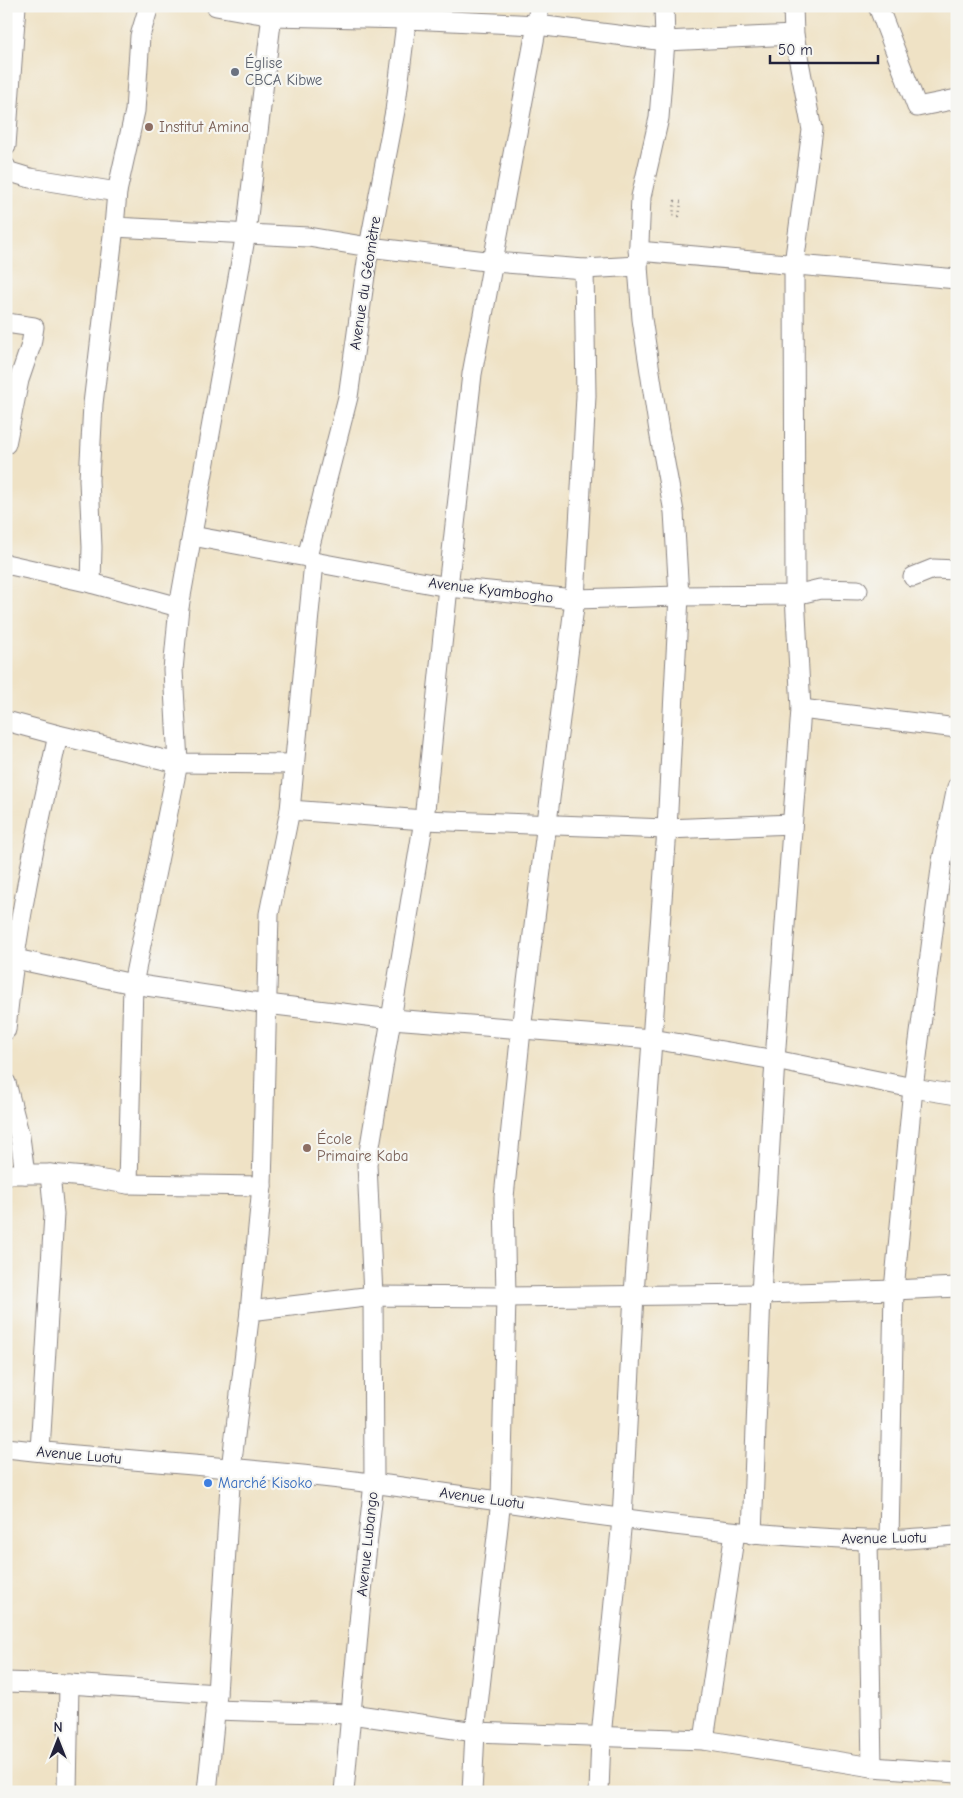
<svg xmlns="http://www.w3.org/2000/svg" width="963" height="1798" font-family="'Comic Neue',sans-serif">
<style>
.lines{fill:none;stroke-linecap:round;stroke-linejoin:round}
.minor-casing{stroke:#888280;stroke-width:21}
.path{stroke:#888280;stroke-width:2.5;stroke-dasharray:1 4;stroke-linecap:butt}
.minor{stroke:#fff;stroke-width:19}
.worship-dot{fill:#6b7280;stroke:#f6f6f2;stroke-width:2}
.education-dot{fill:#8d6e63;stroke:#f6f6f2;stroke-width:2}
.shop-dot{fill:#3f7fe0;stroke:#f6f6f2;stroke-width:2}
.labels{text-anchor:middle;stroke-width:4.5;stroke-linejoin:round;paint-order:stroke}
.worship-label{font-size:15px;fill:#5b616d;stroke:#f6f6f2;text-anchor:start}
.education-label{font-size:15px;fill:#785e54;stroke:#f6f6f2;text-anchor:start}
.street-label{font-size:15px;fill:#22223b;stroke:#f6f6f2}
.shop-label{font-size:15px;fill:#366cbe;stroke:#f6f6f2;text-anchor:start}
</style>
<rect width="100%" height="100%" fill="#f6f6f2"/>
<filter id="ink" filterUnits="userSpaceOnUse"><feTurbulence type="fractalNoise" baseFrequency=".02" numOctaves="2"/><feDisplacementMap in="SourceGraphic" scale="10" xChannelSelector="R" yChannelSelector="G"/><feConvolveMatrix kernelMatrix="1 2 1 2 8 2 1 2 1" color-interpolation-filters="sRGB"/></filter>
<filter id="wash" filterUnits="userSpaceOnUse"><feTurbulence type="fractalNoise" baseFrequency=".0096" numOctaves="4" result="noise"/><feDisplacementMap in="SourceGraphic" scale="20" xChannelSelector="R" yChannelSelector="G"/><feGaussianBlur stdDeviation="1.12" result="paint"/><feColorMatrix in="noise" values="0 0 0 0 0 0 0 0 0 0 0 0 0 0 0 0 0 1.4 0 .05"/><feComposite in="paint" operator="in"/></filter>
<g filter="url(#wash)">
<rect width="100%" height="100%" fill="#efe2c5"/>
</g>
<g filter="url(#ink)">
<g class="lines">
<g class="minor-casing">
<g id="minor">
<path d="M149 6 140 36 135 111 117 192 114 227 308 237 369 247 494 262 584 269 638 266"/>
<path d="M216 6 273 16 407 19 537 25 665 41 794 35"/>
<path d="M878 6 917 107 957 99"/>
<path d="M6 146 16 6"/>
<path d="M6 167 7 171 30 178 117 192"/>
<path d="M638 251 957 279"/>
<path d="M6 323 34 327 31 345 19 380 6 444"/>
<path d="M192 536 307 557 314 562 448 587 575 599 679 596 795 595 820 589 858 590"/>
<path d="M307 557 348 397 369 247 395 111 408 7"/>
<path d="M6 564 91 583 179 607"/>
<path d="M913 577 933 569 957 570"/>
<path d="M91 583 92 547 89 480 93 404 114 227"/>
<path d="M801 709 957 728"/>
<path d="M6 721 58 735 178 763 294 764"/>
<path d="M290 810 424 820 667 829 792 824"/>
<path d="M6 957 133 984 267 1004 392 1019 652 1039 775 1060 913 1088 957 1095"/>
<path d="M6 1030C15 931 37 832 58 735"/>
<path d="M6 1083 20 1137 25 1174"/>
<path d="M6 1174H50L85 1177 128 1184 262 1186"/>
<path d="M128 1184 133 984 178 763 173 670 179 607 246 233 273 6"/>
<path d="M250 1311 373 1296 506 1297 761 1294 894 1290 957 1287"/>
<path d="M6 1448C130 1462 255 1467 379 1484 541 1506 702 1535 866 1540 896 1541 927 1537 957 1535"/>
<path d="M40 1451 54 1214 50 1174"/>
<path d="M752 1534 761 1294 775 1060 801 709 795 595 794 264 812 130 794 35 793 6"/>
<path d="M889 1540 894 1290 913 1088 942 861 957 787"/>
<path d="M868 1541 872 1767"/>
<path d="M6 1682 69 1684 217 1694"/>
<path d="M215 1710 351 1714 475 1732 704 1740 872 1767 957 1773"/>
<path d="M704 1740 735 1532"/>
<path d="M67 1792 69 1684"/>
<path d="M207 1792 217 1694 231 1469 250 1311 262 1186 269 914 290 810 314 562"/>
<path d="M344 1792 361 1601 374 1483 373 1296 367 1164 424 820 448 587 472 374 537 25 539 6"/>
<path d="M472 1792 475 1732 501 1500 506 1297 504 1197 521 1030 575 599 586 396 584 269"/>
<path d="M599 1792 601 1737 622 1519 634 1294 667 829 679 596 674 512 659 431 642 319 638 266 641 197 659 118 665 41 664 6"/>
</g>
</g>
<path class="path" d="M675 201 681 202 679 216 673 215Z"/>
<use href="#minor" class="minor"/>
</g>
</g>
<circle class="worship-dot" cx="235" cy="72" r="5"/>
<g class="education-dot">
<circle cx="149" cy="127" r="5"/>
<circle cx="307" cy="1148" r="5"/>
</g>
<circle class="shop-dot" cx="208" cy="1483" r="5"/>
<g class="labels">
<g class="worship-label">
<text x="245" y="68">Église<tspan x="245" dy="17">CBCA Kibwe</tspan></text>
</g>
<g class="education-label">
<text x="159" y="132">Institut Amina</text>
<text x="317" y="1144">École<tspan x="317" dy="17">Primaire Kaba</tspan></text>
</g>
<g class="street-label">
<text transform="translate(365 283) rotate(-81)" y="5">Avenue du Géomètre</text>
<text transform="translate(491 590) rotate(7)" y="5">Avenue Kyambogho</text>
<text transform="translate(79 1455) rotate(5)" y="5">Avenue Luotu</text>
<text transform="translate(482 1498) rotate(8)" y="5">Avenue Luotu</text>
<text transform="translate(884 1538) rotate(-1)" y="5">Avenue Luotu</text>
<text transform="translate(367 1544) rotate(-84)" y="5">Avenue Lubango</text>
</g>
<g class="shop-label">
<text x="218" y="1488">Marché Kisoko</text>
</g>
</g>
<rect width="963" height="1798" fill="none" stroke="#f6f6f2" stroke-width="25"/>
<g transform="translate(58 1740)" stroke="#f6f6f2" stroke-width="4" paint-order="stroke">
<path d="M0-4L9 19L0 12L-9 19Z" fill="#22223b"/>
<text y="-8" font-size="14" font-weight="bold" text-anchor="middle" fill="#22223b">N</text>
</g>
<path d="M770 55v8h108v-8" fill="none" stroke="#22223b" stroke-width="2.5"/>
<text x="778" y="55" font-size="15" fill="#22223b" stroke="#f6f6f2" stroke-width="4" paint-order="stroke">50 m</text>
</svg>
